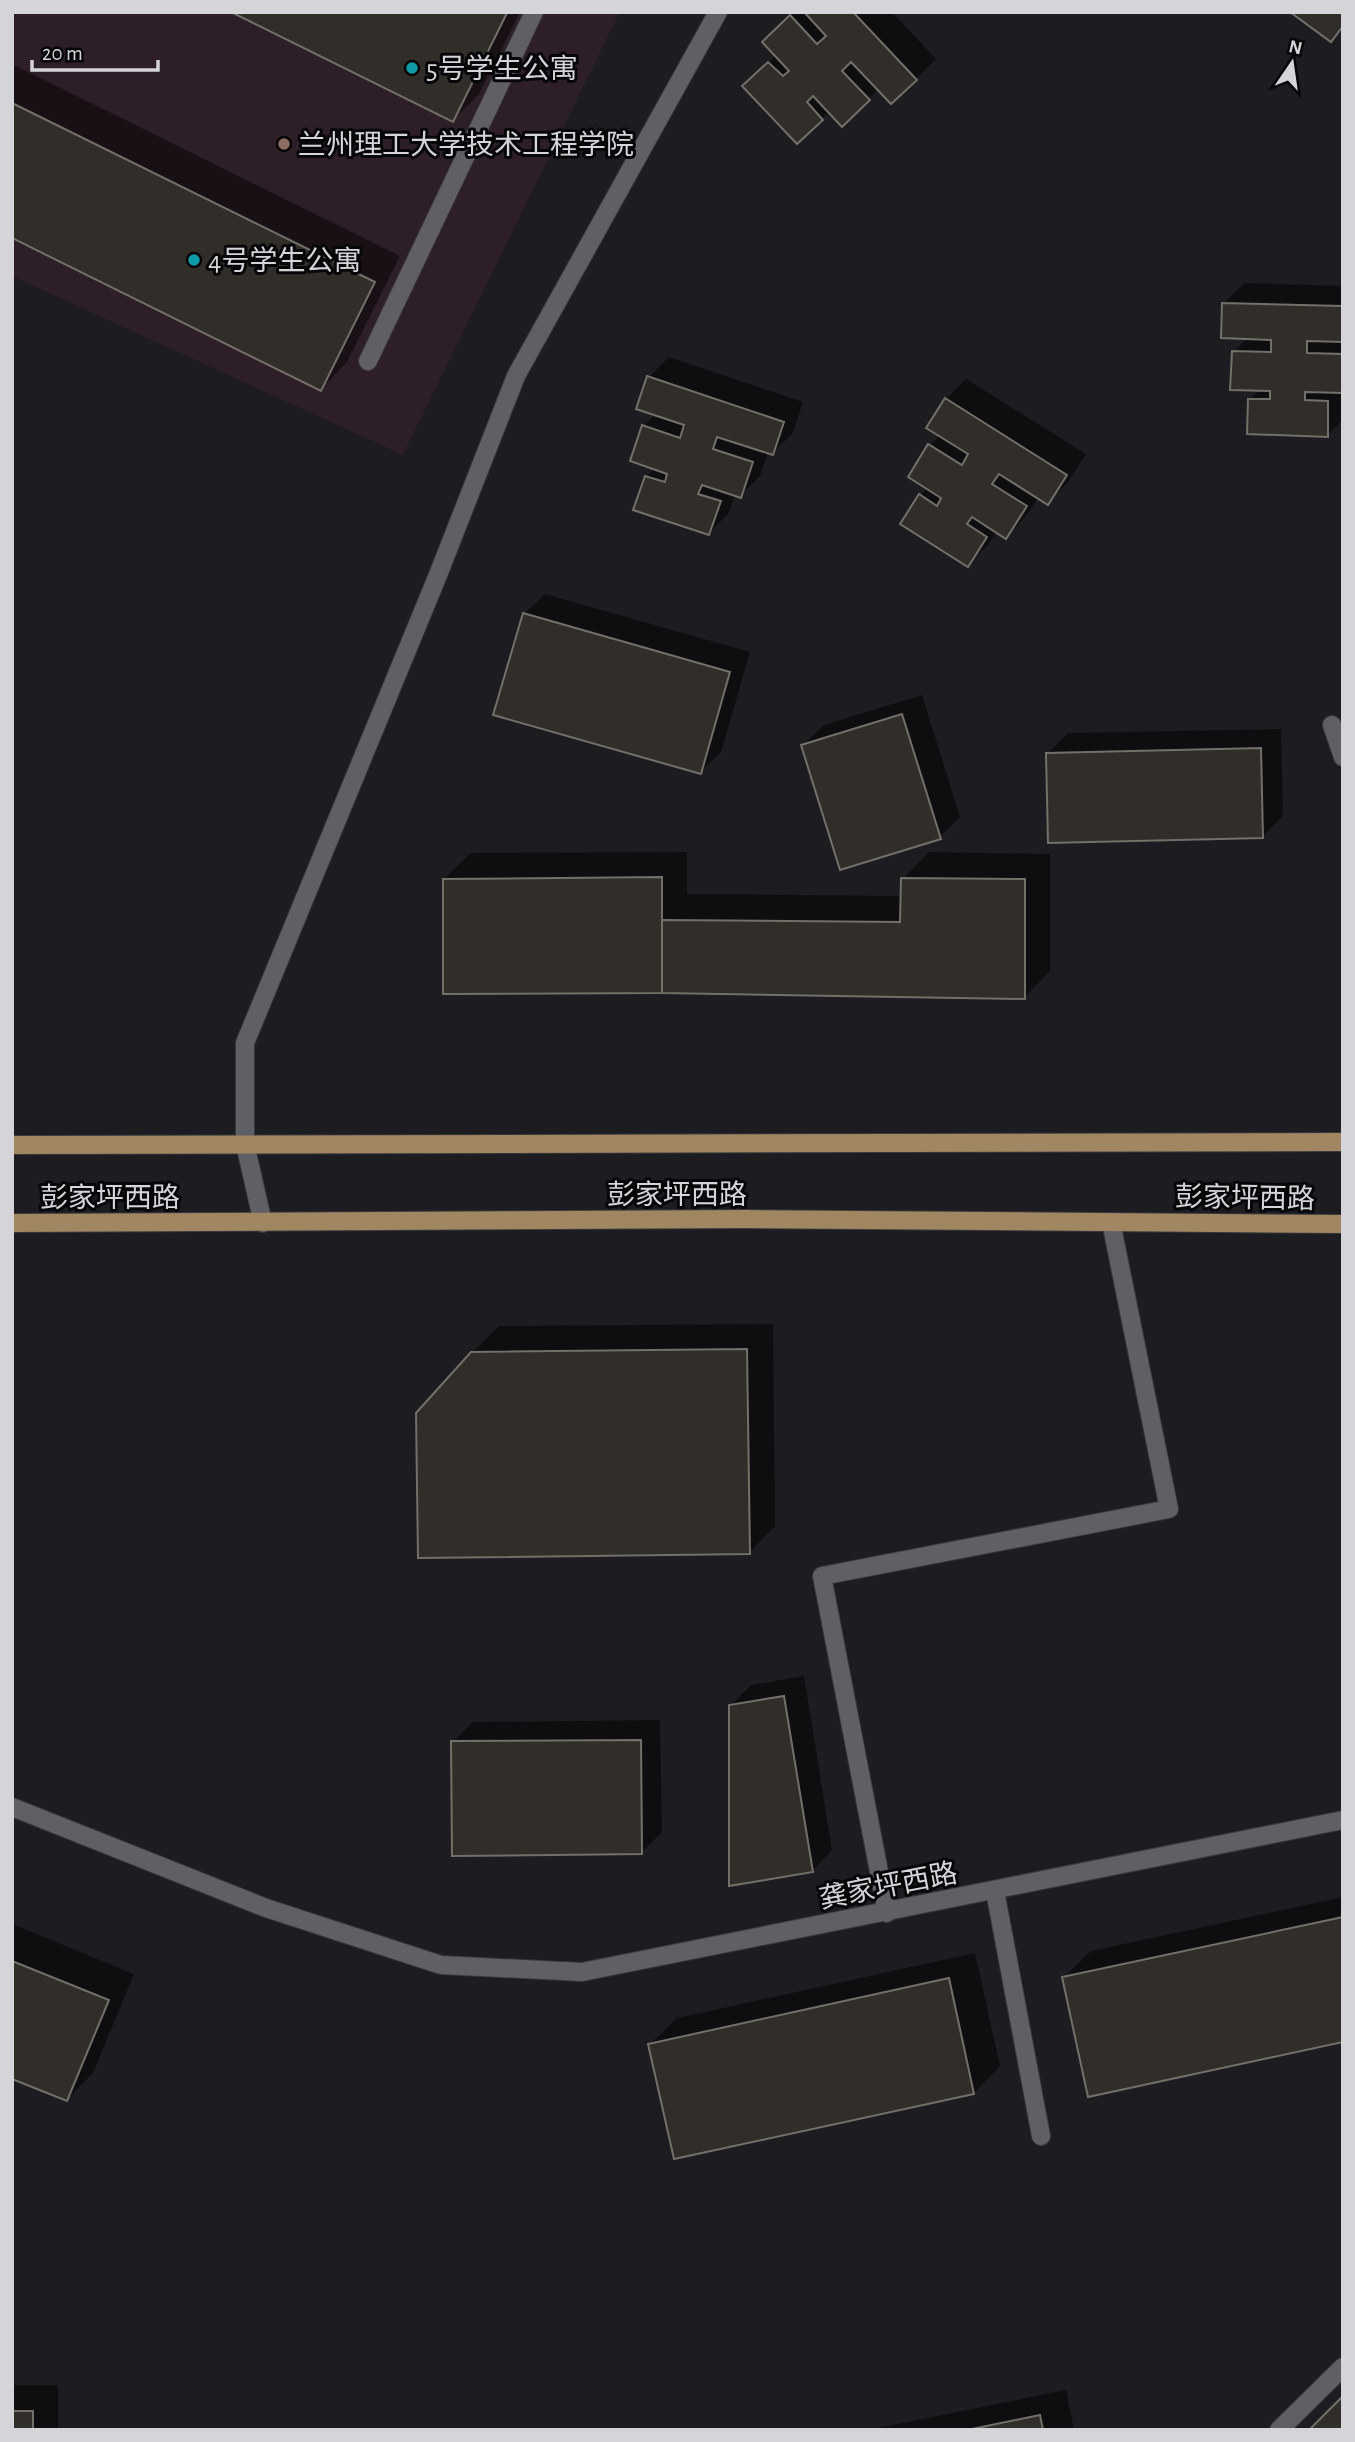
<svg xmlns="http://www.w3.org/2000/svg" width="1355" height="2442" font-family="'Alegreya Sans','Noto Sans SC',sans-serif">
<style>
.education{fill:#2d1e28}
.shadow{fill:#0007}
.building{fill:#312d28;stroke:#736f69;stroke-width:2}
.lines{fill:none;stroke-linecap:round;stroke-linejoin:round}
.minor-casing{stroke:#38383c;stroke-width:20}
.major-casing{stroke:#38383c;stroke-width:20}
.minor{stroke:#605f65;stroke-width:18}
.major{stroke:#a08762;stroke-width:18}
.culture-dot{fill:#0f9aa8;stroke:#070709;stroke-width:2.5}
.education-dot{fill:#8d6e63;stroke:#070709;stroke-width:2.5}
.labels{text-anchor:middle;stroke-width:6;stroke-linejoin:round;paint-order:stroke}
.poi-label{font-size:28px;fill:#d5d5d9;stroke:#070709;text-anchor:start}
.street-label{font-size:28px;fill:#d5d5d9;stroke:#070709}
</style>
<rect width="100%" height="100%" fill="#1c1c21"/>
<path class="education" d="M12 12H620L403 455 12 276Z"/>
<g class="shadow">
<path d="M235 12H520L479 94 453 120Z"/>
<path d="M795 12H892L936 59 916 79 879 89 842 124 830 111 797 141 765 66 776 55 765 42Z"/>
<path d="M12 64 400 256 347 362 321 389 12 236Z"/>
<path d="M1245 283 1343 286V420L1327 435 1250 399 1261 389 1234 352 1248 337 1224 303Z"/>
<path d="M669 357 803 402 793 433 772 453 768 452 760 476 740 496 735 495 729 513 709 533 646 477 655 468 632 460 644 426 655 414 649 377Z"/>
<path d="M966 379 1086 454 1068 482 1048 502 1039 497 1026 516 1006 537 997 531 988 545 967 565 920 495 928 488 929 446 940 435 946 399Z"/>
<path d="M545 594 750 652 721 752 700 772 524 614Z"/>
<path d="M922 695 960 817 940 837 803 745 824 725Z"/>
<path d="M1281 729 1283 816 1263 836 1048 753 1068 733Z"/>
<path d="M687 852V894L903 896V879L929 852 1050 854V971L1024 998 444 879 471 853Z"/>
<path d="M773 1324 775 1526 749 1553 472 1353 499 1326Z"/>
<path d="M804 1676 832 1850 812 1871 731 1705 751 1685Z"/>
<path d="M660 1720 662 1832 642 1852 453 1742 473 1722Z"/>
<path d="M1343 1897V2040L1064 1977 1091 1951Z"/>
<path d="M12 1924 134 1974 93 2073 67 2099 12 2077Z"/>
<path d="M975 1953 1000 2066 974 2093 650 2044 677 2018Z"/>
<rect x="12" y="2385" width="46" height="45"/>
<path d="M1066 2390 1074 2430H868Z"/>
</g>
<g class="building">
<path d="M231 12H505L507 13 453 122Z"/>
<path d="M804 12H853L917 80 891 104 851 62 842 71 870 100 842 127 813 96 807 102 823 120 797 144 742 86 768 62 783 76 789 71 762 42 790 15 817 44 826 36Z"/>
<path d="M1290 12H1343V26L1331 42Z"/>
<path d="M12 103 375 282 321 391 12 238Z"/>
<path d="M1222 303 1343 306V342L1307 341V353L1343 354V393L1305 392V400L1328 401V437L1247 434 1248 399H1270V391L1230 390 1232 351 1271 352V340L1221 338Z"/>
<path d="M647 376 784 422 773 455 717 437 713 449 753 462 741 498 702 485 698 494 721 501 709 535 633 510 645 476 665 482 667 474 630 461 642 425 680 438 684 425 636 409Z"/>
<path d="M945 398 1067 475 1048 505 999 474 992 484 1027 506 1006 539 972 517 967 524 987 537 968 567 900 524 919 494 937 506 941 498 908 477 928 444 962 465 968 454 926 428Z"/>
<path d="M523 613 730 672 701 774 493 715Z"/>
<path d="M902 714 941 839 840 870 801 745Z"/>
<path d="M1261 748 1263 838 1048 843 1046 753Z"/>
<path d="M662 877V993L443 994V879Z"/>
<path d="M901 878 1025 879V999L662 993V920L900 922Z"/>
<path d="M747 1349 750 1554 418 1558 416 1413 471 1352Z"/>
<path d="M784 1696 813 1872 729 1886V1705Z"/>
<path d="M641 1740 642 1854 452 1856 451 1741Z"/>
<path d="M1343 1917V2042L1088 2097 1062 1977Z"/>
<path d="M12 1961 109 2000 67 2101 12 2079Z"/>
<path d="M949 1978 974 2094 674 2159 648 2044Z"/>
<path d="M1343 2396V2430H1309Z"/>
<rect x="12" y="2411" width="21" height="19"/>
<path d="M1040 2415 1043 2430H967Z"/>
</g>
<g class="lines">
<g class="minor-casing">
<g id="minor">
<path d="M368 361 534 12"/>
<path d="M1332 725 1343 757"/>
<path d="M263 1223 245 1144V1043L438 575 516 376 718 12"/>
<path d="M12 1807 266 1908 441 1965 582 1972 1343 1820"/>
<path d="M995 1891 1041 2136"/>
<path d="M887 1913 822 1576 1169 1509 1111 1222"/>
<path d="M1279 2430 1343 2367"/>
</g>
</g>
<g class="major-casing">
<g id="major">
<path d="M12 1145 1343 1142"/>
<path d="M12 1223 747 1219 1343 1224"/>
</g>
</g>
<use href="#minor" class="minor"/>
<use href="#major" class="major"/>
</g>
<g class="culture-dot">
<circle cx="412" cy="68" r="7"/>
<circle cx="194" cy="260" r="7"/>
</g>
<circle class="education-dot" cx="284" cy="144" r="7"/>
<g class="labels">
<g class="poi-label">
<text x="426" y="78">5号学生公寓</text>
<text x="298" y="154">兰州理工大学技术工程学院</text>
<text x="208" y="270">4号学生公寓</text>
</g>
<g class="street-label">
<text x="677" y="1204">彭家坪西路</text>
<text x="110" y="1207">彭家坪西路</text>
<text transform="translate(1245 1197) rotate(1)" y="10">彭家坪西路</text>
<text transform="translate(888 1885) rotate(-11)" y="10">龚家坪西路</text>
</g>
</g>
<rect width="1355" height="2442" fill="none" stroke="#d5d5d9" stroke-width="28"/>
<g transform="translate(1292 63) rotate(13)" stroke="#070709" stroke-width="5" paint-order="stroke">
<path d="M0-5L12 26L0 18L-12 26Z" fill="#d5d5d9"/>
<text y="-10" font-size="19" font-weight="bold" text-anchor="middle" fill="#d5d5d9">N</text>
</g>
<path d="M32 60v10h126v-10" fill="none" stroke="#d5d5d9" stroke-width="3.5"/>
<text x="42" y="60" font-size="21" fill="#d5d5d9" stroke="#070709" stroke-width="5" paint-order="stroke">20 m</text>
</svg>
